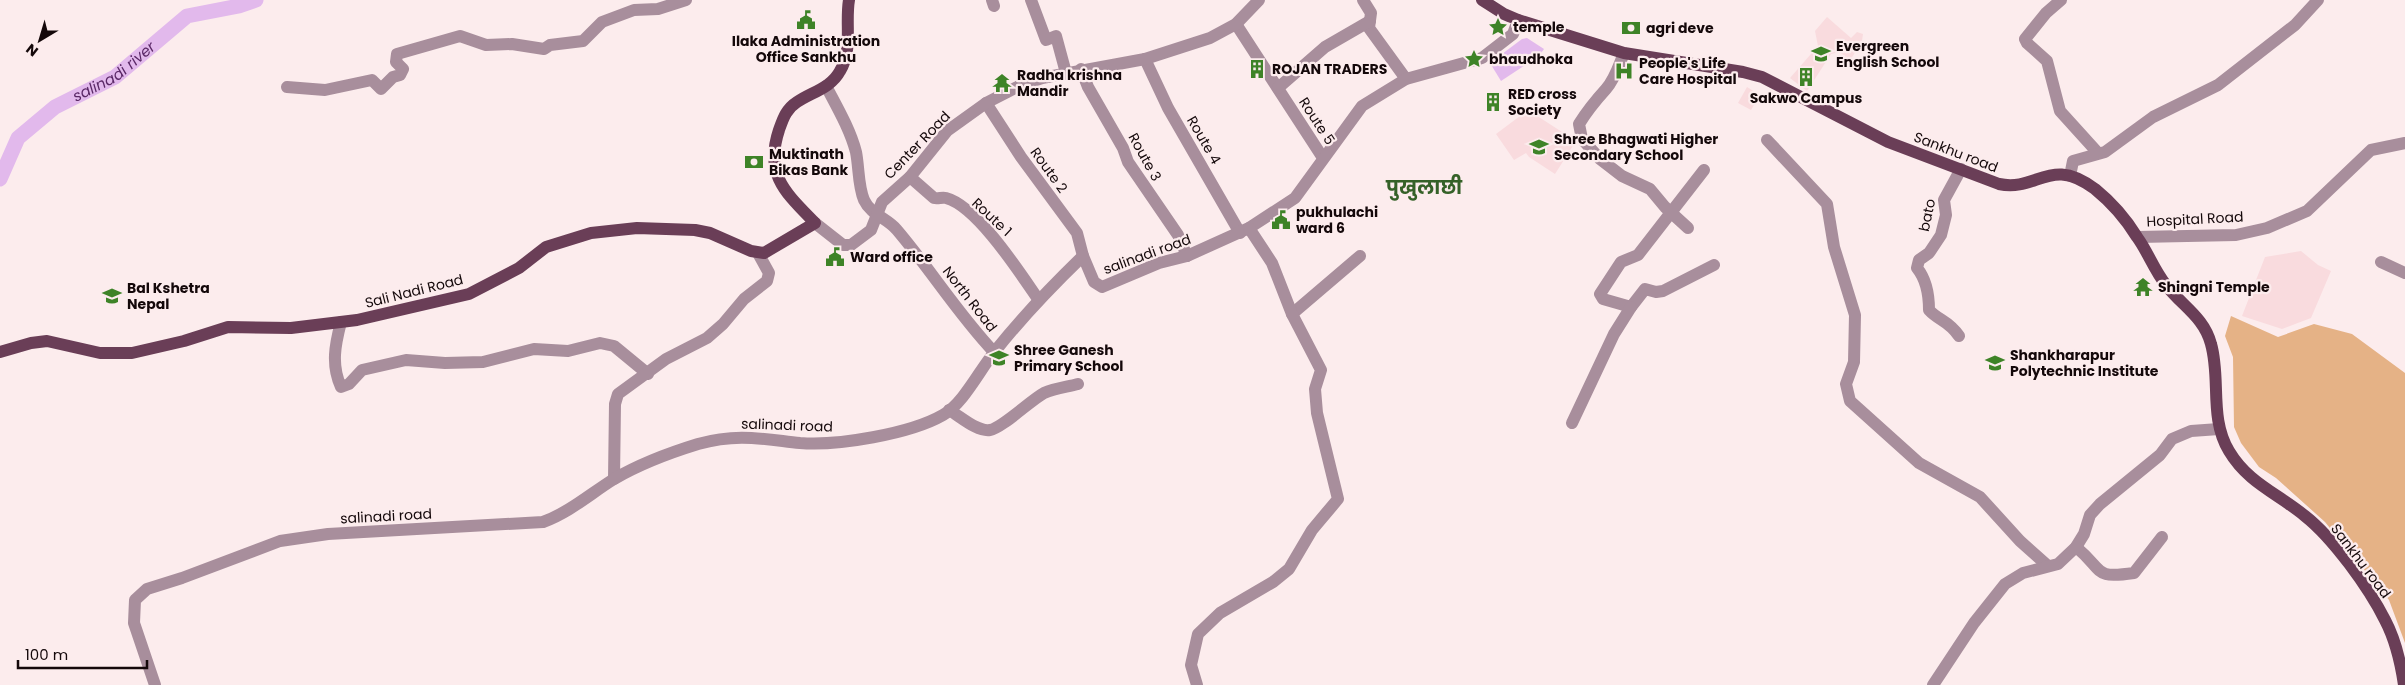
<svg xmlns="http://www.w3.org/2000/svg" width="2405" height="685" font-family="Poppins,'Noto Sans Devanagari',sans-serif">
<style>
.built{fill:#f9dbde}
.forest{fill:#e5b286}
.water{fill:#e2b9ec}
.lines{fill:none;stroke-linecap:round;stroke-linejoin:round}
.river{stroke:#e2b9ec;stroke-width:15}
.minor{stroke:#a88e9c;stroke-width:12}
.major{stroke:#6a3e57;stroke-width:12}
.labels{text-anchor:middle;stroke-width:4.5;stroke-linejoin:round;paint-order:stroke}
.poi-label{font-size:14px;font-weight:bold;fill:#14080a;stroke:#fceced;text-anchor:start}
.street-label{font-size:14px;fill:#14080a;stroke:#fceced}
.water-label{font-size:15px;font-style:italic;fill:#5a2866;stroke:#fceced}
.district-label{font-size:19px;font-weight:bold;fill:#356128;stroke:#fceced}
</style>
<rect width="100%" height="100%" fill="#fceced"/>
<g class="built">
<path d="M1827 17 1851 38 1857 32 1863 34 1862 41 1851 59 1846 58 1840 52 1831 54 1807 91 1790 78 1818 46 1815 31Z"/>
<path d="M1747 87 1760 95 1751 110 1738 103Z"/>
<path d="M1528 110 1576 141 1555 174 1529 157 1526 153 1514 160 1496 134Z"/>
<path d="M2301 251 2318 265 2331 271 2311 318 2282 329 2242 316 2265 257Z"/>
</g>
<path class="forest" d="M2231 316 2278 337 2314 324 2352 334 2405 373V643L2389 600 2325 522 2276 478 2259 467 2241 443 2234 427 2233 357 2225 336Z"/>
<path class="water" d="M1527 38 1544 49 1539 56 1501 81 1490 63 1522 39Z"/>
<g class="lines">
<path class="river" id="s1" d="M0 179 18 138 55 107 115 77 187 16 239 6 256 0"/>
<g class="minor">
<path d="M992 0 994 6"/>
<path d="M1031 0 1046 40 1056 36 1066 73"/>
<path d="M1363 0 1371 13 1369 28 1406 79"/>
<path d="M2061 0 2046 13 2025 39 2027 43 2047 61 2060 111 2098 153"/>
<path d="M1236 24 1323 158"/>
<path d="M1624 53C1619 65 1615 79 1606 89 1596 100 1587 111 1579 124L1582 139 1600 159 1622 176 1650 189 1665 207 1688 228"/>
<path d="M1145 59 1168 108 1240 233"/>
<path d="M1081 69 1088 87 1123 148 1128 162 1178 235 1187 256"/>
<path d="M826 86C837 107 850 129 856 152 859 167 858 186 864 200 871 215 887 218 897 230 931 270 958 314 994 352"/>
<path d="M287 87 325 90 372 80 381 89 393 77 400 75 403 69 396 62 397 54 460 36 486 45 512 44 544 49 550 45 583 41 602 22 634 10 658 9 686 0"/>
<path d="M1278 88 1325 47 1370 21"/>
<path d="M986 103 1021 157 1077 233 1083 256"/>
<path d="M1767 140 1827 204 1834 247 1855 315 1854 362 1846 384 1850 401 1919 463 1980 497 2020 541 2048 566"/>
<path d="M1704 170 1638 255 1621 262 1600 294 1603 299 1631 307 1645 289 1656 292 1663 291 1714 265"/>
<path d="M2070 176 2073 161 2105 152 2153 117 2218 85 2295 25 2318 0"/>
<path d="M910 177 934 198C938 199 942 197 946 198 977 206 1020 273 1038 299"/>
<path d="M815 223 843 245H851L871 230 882 202 910 177 947 131 986 103 1019 86 1042 78 1145 59 1210 38 1236 24 1259 0"/>
<path d="M2138 237 2236 235 2267 228 2307 211 2371 150 2405 143"/>
<path d="M2381 262 2405 273"/>
<path d="M1292 314 1360 256"/>
<path d="M341 322C335 345 331 365 341 387L349 384 362 370 406 360 445 363 483 362 534 349 568 351 600 343 614 346 648 374"/>
<path d="M1959 336C1948 320 1939 321 1929 310 1929 296 1926 279 1917 268L1919 260 1929 253 1941 235 1946 215 1944 200 1961 169"/>
<path d="M949 410C960 416 977 432 990 430 1002 428 1031 400 1044 393 1055 388 1067 387 1078 384"/>
<path d="M1572 423 1614 334 1631 307"/>
<path d="M614 479 615 404 618 394 666 359 707 338 723 324 744 299 767 281 769 273 758 253"/>
<path d="M2076 547C2105 571 2092 579 2134 573L2162 537"/>
<path d="M155 685 134 623 135 600 147 589 182 578 280 541 328 534 543 522C570 512 590 494 614 479 638 465 672 452 698 444 737 433 762 439 800 443 837 446 910 434 943 415 964 403 980 369 996 350 1023 316 1052 286 1083 256L1094 282 1102 287 1159 263 1187 256 1249 228 1295 198 1362 106 1406 79 1482 58 1513 34 1518 20"/>
<path d="M1197 685 1191 665 1198 634 1220 613 1273 582 1289 569 1312 530 1338 499 1317 413 1315 389 1321 370 1292 314 1272 263 1249 228"/>
<path d="M1933 685 1974 623 2005 584 2023 573 2058 564 2076 547 2084 534 2090 515 2100 504 2160 455 2172 439 2191 431 2219 429"/>
</g>
<g class="major">
<path d="M1482 0 1504 14 1518 20 1624 53 1743 72 1762 77 1888 142 1999 184C2038 192 2050 155 2095 189 2111 202 2126 219 2137 237 2148 252 2154 270 2166 285 2182 306 2204 317 2211 344 2221 379 2209 418 2229 451 2248 483 2277 493 2305 516 2333 538 2369 588 2385 620 2395 639 2401 664 2404 685"/>
<path d="M0 352 31 343 47 341 100 353H132L184 341 228 327 291 328 357 320 469 294 519 268 546 247 591 233 637 228 695 230 710 233 751 251 764 253 815 223C786 193 764 175 779 130 783 119 786 109 797 102 812 92 831 88 840 71 853 50 845 23 849 0"/>
</g>
</g>
<defs>
<g id="civic-bare" transform="scale(1.5)"><path d="M-.6-6.5H3V-4.5H.6V-3L4-1V1h2V6H-6V1h2V-1L-.6-3ZM-1.2 2.5V6h2.4V2.5Z" fill="#3e8327" stroke="#fceced" stroke-width="2.5" paint-order="stroke"/></g>
<g id="sight-bare" transform="scale(1.5)"><path d="M0-6L1.8-2.2L6-1.7L2.9 1.2L3.7 5.4L0 3.3L-3.7 5.4L-2.9 1.2L-6-1.7L-1.8-2.2Z" fill="#3e8327" stroke="#fceced" stroke-width="2.5" paint-order="stroke"/></g>
<g id="bank-bare" transform="scale(1.5)"><path d="M-6-4H6V4H-6ZM0-2.3a2.3 2.3 0 1 0 0 4.6a2.3 2.3 0 1 0 0-4.6Z" fill="#3e8327" stroke="#fceced" stroke-width="2.5" paint-order="stroke"/></g>
<g id="school-bare" transform="scale(1.5)"><path d="M0-5L7-2L0 1L-7-2ZM-4 1L0 2.5L4 1V4Q0 6-4 4Z" fill="#3e8327" stroke="#fceced" stroke-width="2.5" paint-order="stroke"/></g>
<g id="building-bare" transform="scale(1.5)"><path d="M-4-6H4V6H1V3H-1V6H-4ZM-2.5-4.3h1.7v1.8h-1.7ZM.8-4.3h1.7v1.8H.8ZM-2.5-1h1.7V.8h-1.7ZM.8-1h1.7V.8H.8Z" fill="#3e8327" stroke="#fceced" stroke-width="2.5" paint-order="stroke"/></g>
<g id="hospital-bare" transform="scale(1.5)"><path d="M-5-5h3v3.5h4V-5h3V5h-3V1.5h-4V5h-3Z" fill="#3e8327" stroke="#fceced" stroke-width="2.5" paint-order="stroke"/></g>
<g id="temple-bare" transform="scale(1.5)"><path d="M0-6L5-2H3V0L6.5 2.5H4V6H1.5V3h-3V6H-4V2.5H-6.5L-3 0V-2H-5Z" fill="#3e8327" stroke="#fceced" stroke-width="2.5" paint-order="stroke"/></g>
<g id="university-bare" transform="scale(1.5)"><path d="M0-5L7-2L0 1L-7-2ZM-4 1L0 2.5L4 1V4Q0 6-4 4Z" fill="#3e8327" stroke="#fceced" stroke-width="2.5" paint-order="stroke"/></g>
</defs>
<g fill-rule="evenodd">
<use href="#civic-bare" x="806" y="20"/>
<use href="#sight-bare" x="1498" y="27"/>
<use href="#bank-bare" x="1631" y="28"/>
<use href="#school-bare" x="1821" y="54"/>
<use href="#sight-bare" x="1474" y="59"/>
<use href="#building-bare" x="1257" y="69"/>
<use href="#hospital-bare" x="1624" y="71"/>
<use href="#building-bare" x="1806" y="77"/>
<use href="#temple-bare" x="1002" y="83"/>
<use href="#building-bare" x="1493" y="102"/>
<use href="#school-bare" x="1539" y="147"/>
<use href="#bank-bare" x="754" y="162"/>
<use href="#civic-bare" x="1281" y="220"/>
<use href="#civic-bare" x="835" y="257"/>
<use href="#temple-bare" x="2143" y="287"/>
<use href="#school-bare" x="112" y="296"/>
<use href="#school-bare" x="999" y="358"/>
<use href="#university-bare" x="1995" y="363"/>
</g>
<g class="labels">
<g class="poi-label">
<text x="1513" y="32">temple</text>
<text x="1646" y="33">agri deve</text>
<text x="806" y="46" text-anchor="middle">Ilaka Administration<tspan x="806" dy="16">Office Sankhu</tspan></text>
<text x="1836" y="51">Evergreen<tspan x="1836" dy="16">English School</tspan></text>
<text x="1489" y="64">bhaudhoka</text>
<text x="1639" y="68">People's Life<tspan x="1639" dy="16">Care Hospital</tspan></text>
<text x="1272" y="74">ROJAN TRADERS</text>
<text x="1017" y="80">Radha krishna<tspan x="1017" dy="16">Mandir</tspan></text>
<text x="1508" y="99">RED cross<tspan x="1508" dy="16">Society</tspan></text>
<text x="1806" y="103" text-anchor="middle">Sakwo Campus</text>
<text x="1554" y="144">Shree Bhagwati Higher<tspan x="1554" dy="16">Secondary School</tspan></text>
<text x="769" y="159">Muktinath<tspan x="769" dy="16">Bikas Bank</tspan></text>
<text x="1296" y="217">pukhulachi<tspan x="1296" dy="16">ward 6</tspan></text>
<text x="850" y="262">Ward office</text>
<text x="2158" y="292">Shingni Temple</text>
<text x="127" y="293">Bal Kshetra<tspan x="127" dy="16">Nepal</tspan></text>
<text x="1014" y="355">Shree Ganesh<tspan x="1014" dy="16">Primary School</tspan></text>
<text x="2010" y="360">Shankharapur<tspan x="2010" dy="16">Polytechnic Institute</tspan></text>
</g>
<g class="street-label">
<text transform="translate(1317 121) rotate(57)" y="5">Route 5</text>
<text transform="translate(1204 140) rotate(60)" y="5">Route 4</text>
<text transform="translate(917 145) rotate(-46)" y="5">Center Road</text>
<text transform="translate(1956 152) rotate(21)" y="5">Sankhu road</text>
<text transform="translate(1145 157) rotate(61)" y="5">Route 3</text>
<text transform="translate(1049 170) rotate(54)" y="5">Route 2</text>
<text transform="translate(1927 215) rotate(-78)" y="5">bato</text>
<text transform="translate(992 217) rotate(43)" y="5">Route 1</text>
<text transform="translate(2195 219) rotate(-3)" y="5">Hospital Road</text>
<text transform="translate(1147 254) rotate(-20)" y="5">salinadi road</text>
<text transform="translate(414 291) rotate(-14)" y="5">Sali Nadi Road</text>
<text transform="translate(970 299) rotate(52)" y="5">North Road</text>
<text transform="translate(787 425) rotate(2)" y="5">salinadi road</text>
<text transform="translate(386 516) rotate(-3)" y="5">salinadi road</text>
<text transform="translate(2361 561) rotate(53)" y="5">Sankhu road</text>
</g>
<g class="water-label">
<text dy="5" stroke="none"><textPath href="#s1" startOffset="162">salinadi river</textPath></text>
</g>
<g class="district-label">
<text x="1424" y="194">पुखुलाछी</text>
</g>
</g>
<g transform="translate(40 40) rotate(218)" stroke="#fceced" stroke-width="4" paint-order="stroke">
<path d="M0-4L9 19L0 12L-9 19Z" fill="#14080a"/>
<text y="-8" font-size="14" font-weight="bold" text-anchor="middle" fill="#14080a">N</text>
</g>
<path d="M18 660v8h129v-8" fill="none" stroke="#14080a" stroke-width="2.5"/>
<text x="25" y="660" font-size="15" fill="#14080a" stroke="#fceced" stroke-width="4" paint-order="stroke">100 m</text>
</svg>
